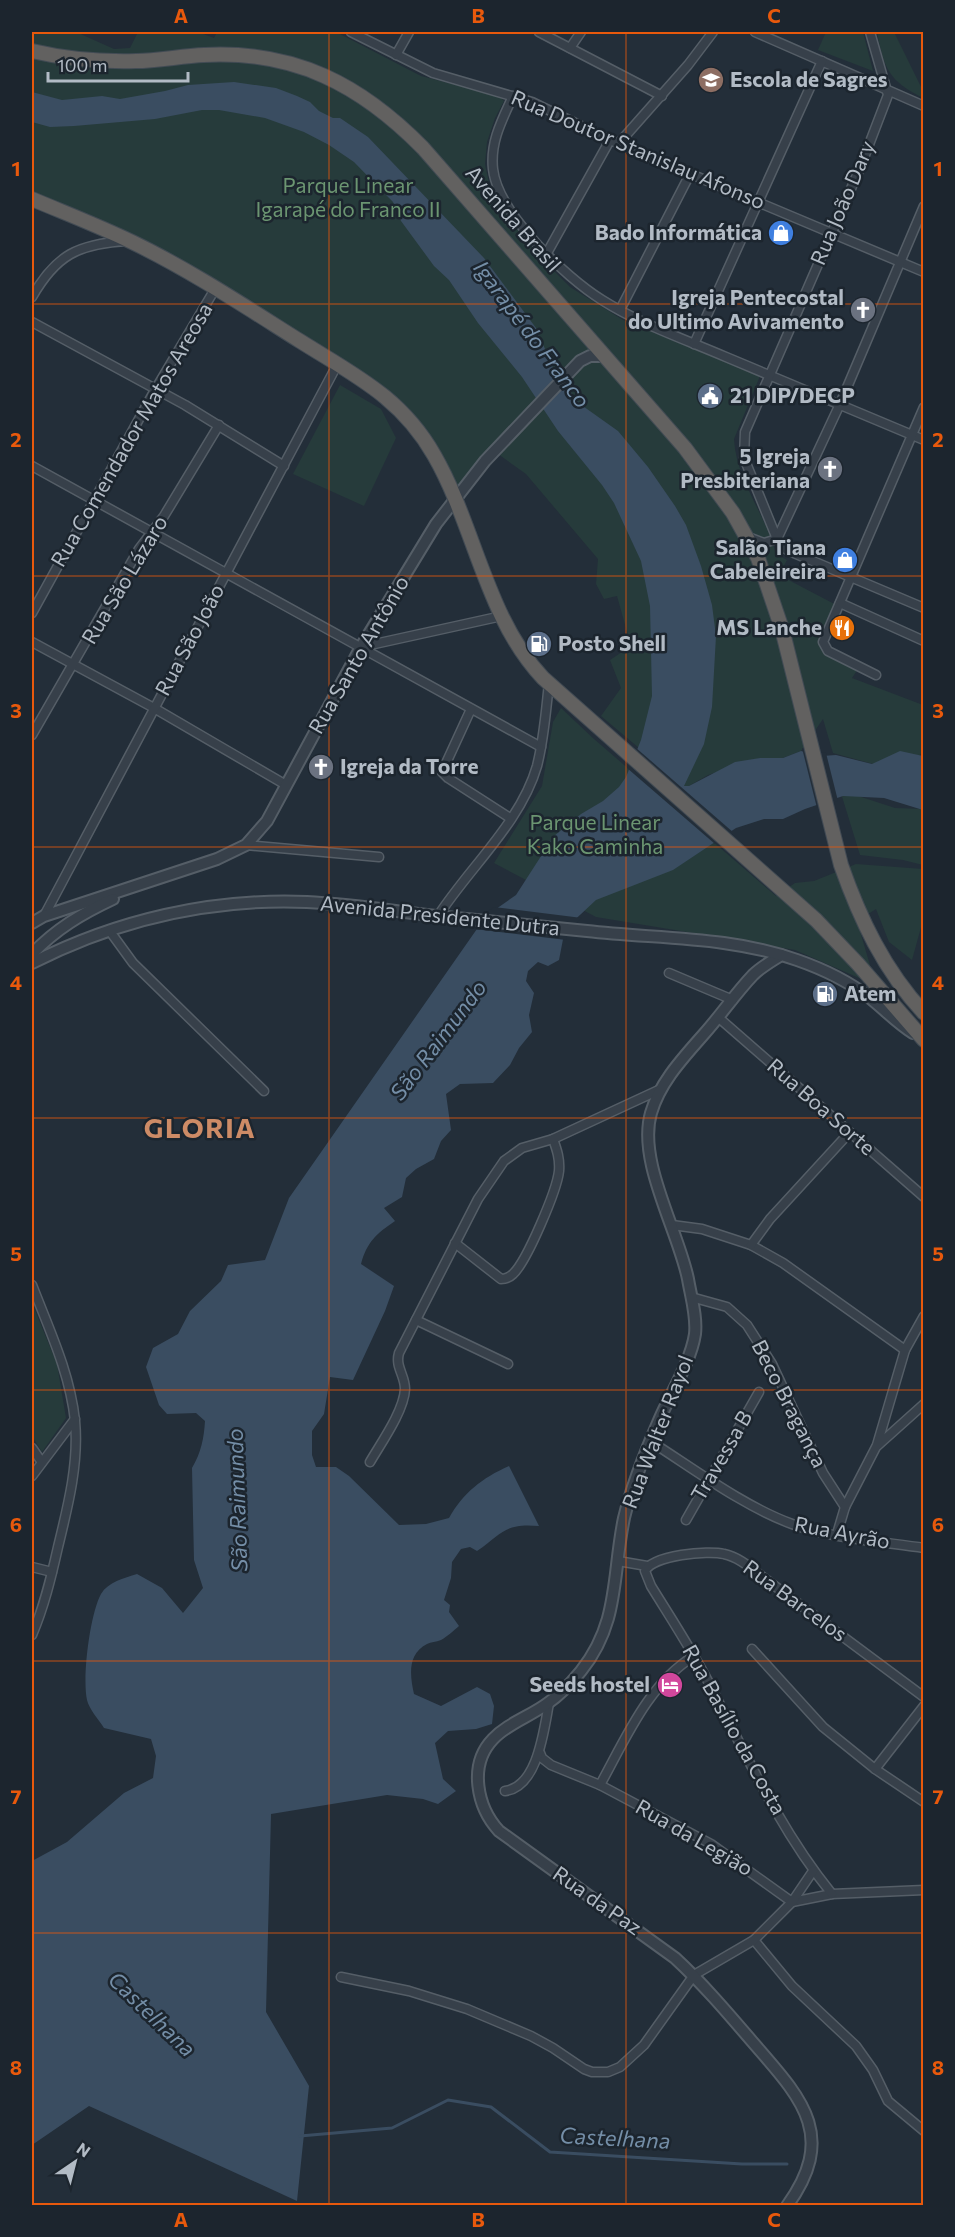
<svg xmlns="http://www.w3.org/2000/svg" width="955" height="2237" font-family="Commissioner,sans-serif">
<style>
.green{fill:#263b3b}
.water{fill:#3a4d61}
.pier{fill:#232e39}
.lines{fill:none;stroke-linecap:round;stroke-linejoin:round}
.stream{stroke:#3a4d61;stroke-width:3}
.minor-casing{stroke:#555e67;stroke-width:11}
.tertiary-casing{stroke:#555e67;stroke-width:14}
.trunk-casing{stroke:#424b54;stroke-width:16}
.minor{stroke:#37404a;stroke-width:8}
.tertiary{stroke:#37404a;stroke-width:10}
.trunk{stroke:#626160;stroke-width:14}
.grid{fill:none;stroke:#e8590c;stroke-width:1.5;stroke-opacity:0.55}
.labels{text-anchor:middle;stroke-width:5;stroke-linejoin:round;paint-order:stroke}
.poi-label{font-size:21px;font-weight:bold;fill:#b2bbc5;stroke:#1c252e;text-anchor:end}
.street-label{font-size:21px;fill:#b2bbc5;stroke:#1c252e}
.park-label{font-size:21px;fill:#6b9571;stroke:#1c252e}
.water-label{font-size:22px;font-style:italic;fill:#748ea7;stroke:#1c252e}
.district-label{font-size:27px;font-weight:bold;letter-spacing:1.5px;fill:#cd8b66;stroke:#1c252e}
.neatline{fill:none;stroke:#e8590c;stroke-width:2}
.grid-label{font-size:20px;text-anchor:middle;font-weight:bold;fill:#e8590c}
</style>
<rect width="100%" height="100%" fill="#232e39"/>
<g class="green">
<path d="M32 32H76L114 49 130 48 138 32H198L214 38 217 32H336L421 76 499 96 504 101 495 118 487 142 485 164 491 193 517 228 549 266 570 287 623 320 760 376 734 439C736 480 766 515 776 554L787 560 779 575 842 608 824 648 860 666 852 678 923 705V752L904 770 884 767 833 753 823 719 801 751 783 758H760L708 775 689 786H684L601 716 621 688 610 660 631 646 617 596 604 599 596 584 598 559 526 474 491 449 457 489C430 420 402 400 343 360L32 193Z"/>
<path d="M826 32H863L873 71 818 50Z"/>
<path d="M877 32H894L923 91V98C889 81 884 69 877 32Z"/>
<path d="M340 385 381 409 396 438 364 506 293 474Z"/>
<path d="M561 708 594 739 776 896 795 883 814 881 856 864 923 869V920L912 960 889 942 876 909 857 921 872 972 859 978 795 950 596 917 494 863 542 786 553 722Z"/>
<path d="M840 790 895 808 923 809V865L903 860 860 855Z"/>
<path d="M32 1303 57 1364 66 1418 42 1452 32 1436Z"/>
</g>
<path class="water" d="M234 82 276 88 297 96 310 102 319 111 333 118H340L368 137 484 258 536 328 554 370 580 404 618 431 648 467 675 506 686 525 701 566 712 605 716 636 712 707 704 744 684 786H689L735 762 760 758H783L801 751 822 756 836 755 872 764 900 751 923 756V810L884 798 843 796 805 809 783 819H764L736 828 673 870 596 900 565 929 559 960 548 966 538 962 528 971 526 981 534 993 529 1015 532 1032 519 1048 510 1065 493 1083 460 1084 446 1094 451 1130 441 1141 434 1159 416 1169 406 1178 402 1197 384 1208 395 1221C376 1234 367 1242 361 1264L394 1286 385 1311 353 1380 330 1377 324 1414 312 1431V1455L316 1467H336L349 1476 399 1525 426 1524 449 1518C463 1493 482 1478 509 1466L539 1526C504 1523 503 1533 477 1551L470 1547 461 1549 452 1562 451 1578 444 1600 450 1605 449 1612 459 1626C454 1630 447 1637 441 1640 436 1642 431 1642 427 1644 407 1654 410 1676 414 1694L441 1706 477 1687 490 1694 494 1706 492 1724 476 1729 448 1731 435 1743 443 1779 456 1791 438 1804 423 1799 387 1795 271 1814 266 2012 309 2086 297 2201 89 2106 32 2145V1861L67 1842 124 1793 153 1778 156 1756 151 1739 104 1728C99 1720 89 1709 87 1700 82 1677 90 1614 101 1594 108 1582 124 1578 137 1574L162 1588 183 1613 203 1588 194 1560 192 1468C201 1453 204 1438 205 1421L196 1413 167 1414 159 1405 146 1367 153 1348 178 1334 190 1311 221 1281 228 1265 265 1260 289 1198 486 916 516 895 554 836 581 814 603 801 619 787 626 777 641 740 652 696 650 606 641 561 614 503 602 485 558 431 522 377 478 323 449 280 434 266 401 221 393 202 354 162 329 145 304 132 265 118 219 110H202L155 119 74 126 50 127 32 122V92L62 100 102 96 120 99 165 91 188 85Z"/>
<g class="pier">
<path d="M635 747 734 833 715 844 627 768Z"/>
<path d="M802 748 826 753 838 801 817 808Z"/>
<path d="M494 907 582 918 568 930 566 940 474 929 484 914Z"/>
</g>
<g class="lines">
<path class="stream" d="M300 2136 392 2128 448 2100 491 2107 550 2152 742 2164H787"/>
<g class="minor-casing">
<g id="minor">
<path d="M351 32 433 73 532 102 610 140 924 272"/>
<path d="M539 32 662 96"/>
<path d="M755 32 924 106"/>
<path d="M570 48 581 32"/>
<path d="M396 55 409 32"/>
<path d="M513 96C502 120 490 142 493 169 498 213 565 277 602 300 640 324 684 339 726 357 792 384 858 412 924 440"/>
<path d="M619 143 688 65 713 32"/>
<path d="M547 253 610 140"/>
<path d="M32 297C56 255 78 244 126 241"/>
<path d="M620 310 690 174"/>
<path d="M32 322 185 405 284 466"/>
<path d="M694 344 822 61"/>
<path d="M32 466 541 747"/>
<path d="M748 537 764 543 777 539 784 548 789 551 924 608"/>
<path d="M777 539 744 458 745 432 860 168 888 95 870 32"/>
<path d="M777 539 840 404 924 206"/>
<path d="M840 603 924 641"/>
<path d="M32 613 155 390 215 289"/>
<path d="M32 642 154 708 286 785"/>
<path d="M361 647 502 616"/>
<path d="M876 675 828 651 823 642 924 407"/>
<path d="M471 709 442 772 448 778 510 818"/>
<path d="M32 735 139 549 164 516 219 425"/>
<path d="M246 845 379 857"/>
<path d="M44 916 337 365"/>
<path d="M438 916C469 868 521 822 537 766 544 739 546 710 549 683"/>
<path d="M109 930 133 963 264 1091"/>
<path d="M669 973 733 1000"/>
<path d="M719 1018 924 1197"/>
<path d="M672 1225 702 1229 751 1245 783 1263 905 1350"/>
<path d="M455 1243 501 1279C506 1279 509 1278 513 1274 527 1261 557 1190 559 1171 560 1159 557 1150 553 1139"/>
<path d="M751 1245 770 1219 849 1133"/>
<path d="M32 1285C49 1329 70 1373 75 1421 79 1463 68 1506 58 1547 51 1578 44 1607 32 1635"/>
<path d="M691 1297 727 1307 747 1325 772 1364 823 1473 845 1507"/>
<path d="M416 1320 508 1364"/>
<path d="M650 1441C694 1469 743 1506 792 1524 829 1538 884 1542 924 1548"/>
<path d="M877 1445 905 1350 924 1316"/>
<path d="M32 1448 41 1461"/>
<path d="M370 1462C381 1443 404 1411 405 1389 405 1375 395 1367 399 1353L478 1199 504 1161 522 1148 553 1139 661 1089"/>
<path d="M32 1476 75 1419"/>
<path d="M686 1520 759 1392"/>
<path d="M837 1534 845 1507 876 1447 924 1404"/>
<path d="M618 1561 647 1566"/>
<path d="M32 1567 52 1572"/>
<path d="M752 1649 823 1727 875 1769 924 1802"/>
<path d="M540 1753 542 1758 551 1765 600 1785 711 1844 792 1902 832 1894 924 1890"/>
<path d="M875 1769 924 1706"/>
<path d="M600 1785C625 1740 648 1684 694 1656"/>
<path d="M505 1791C538 1787 544 1729 549 1703"/>
<path d="M832 1894C782 1833 748 1759 712 1689 694 1653 672 1620 651 1586L645 1571C653 1555 708 1550 724 1554 739 1557 752 1569 764 1578L924 1697"/>
<path d="M754 1940 792 1986 856 2046 873 2070 888 2101 924 2131"/>
<path d="M341 1977 409 1991 467 2009 531 2036 553 2048 584 2069 592 2072H608L620 2067 644 2045 694 1975 754 1940 792 1902 813 1871"/>
</g>
</g>
<g class="tertiary-casing">
<g id="tertiary">
<path d="M32 923 44 916 217 859 246 845 267 821 361 647 436 524 485 461 580 361 590 356H605"/>
<path d="M32 954C56 929 81 914 113 899"/>
<path d="M781 955C772 961 761 967 753 975 735 994 721 1015 704 1034 683 1058 660 1082 651 1113 637 1161 678 1230 688 1279 691 1297 697 1316 695 1334 691 1361 671 1393 660 1418 646 1450 632 1484 624 1518 612 1575 620 1622 581 1671 572 1682 560 1695 548 1703 531 1716 508 1723 493 1739 468 1765 477 1807 499 1831L675 1958C702 1983 726 2011 750 2039 798 2095 840 2133 787 2206"/>
<path d="M32 963C117 920 211 898 307 902 350 904 393 911 436 916 486 921 537 926 587 931 657 939 730 936 797 960 823 969 848 981 870 998 884 1009 897 1023 913 1033"/>
</g>
</g>
<g class="trunk-casing">
<g id="trunk">
<path d="M32 51C66 59 100 62 136 61 158 61 181 56 204 55 295 50 361 85 423 148L685 448 733 513 758 558 782 629 841 865C860 919 884 970 924 1013"/>
<path d="M32 199C65 213 99 226 132 242 190 270 246 307 300 341 354 375 401 397 434 455 475 526 486 618 543 678L816 920 858 964 924 1040"/>
</g>
</g>
<use href="#minor" class="minor"/>
<use href="#tertiary" class="tertiary"/>
<use href="#trunk" class="trunk"/>
</g>
<path class="grid" d="M329 32V2206M626 32V2206M32 304H924M32 576H924M32 847H924M32 1118H924M32 1390H924M32 1661H924M32 1933H924"/>
<defs>
<g id="school-disc" transform="scale(1.35)"><circle r="9.5" fill="#8d6e63" stroke="#1c252e"/><path d="M0-5L7-2L0 1L-7-2ZM-4 1L0 2.5L4 1V4Q0 6-4 4Z" fill="#fff"/></g>
<g id="shop-disc" transform="scale(1.35)"><circle r="9.5" fill="#3f7fe0" stroke="#1c252e"/><path d="M-5-2.5h2.3a2.7 3.5 0 0 1 5.4 0H5L5.5 6h-11ZM-1.5-2.5h3a1.5 2.3 0 0 0-3 0Z" fill="#fff"/></g>
<g id="church-disc" transform="scale(1.35)"><circle r="9.5" fill="#6b7280" stroke="#1c252e"/><path d="M-1.2-6h2.4v3.5h3.3v2.4h-3.3V6h-2.4V-.1h-3.3v-2.4h3.3Z" fill="#fff"/></g>
<g id="civic-disc" transform="scale(1.35)"><circle r="9.5" fill="#5c6f8a" stroke="#1c252e"/><path d="M-.6-6.5H3V-4.5H.6V-3L4-1V1h2V6H-6V1h2V-1L-.6-3ZM-1.2 2.5V6h2.4V2.5Z" fill="#fff"/></g>
<g id="restaurant-disc" transform="scale(1.35)"><circle r="9.5" fill="#e8710a" stroke="#1c252e"/><path d="M-5-6h1v4h1v-4h1v4h1v-4h1v5L-1.5 .5V6h-2V.5L-5-1ZM5-6V6H3V1.5H1.5Q1.5-4 5-6Z" fill="#fff"/></g>
<g id="fuel-disc" transform="scale(1.35)"><circle r="9.5" fill="#5c6f8a" stroke="#1c252e"/><path d="M-5.5-6h7V0h2V4h1.3V-2.5L3-4.5l.8-.8L6-3V5H2.5V1h-1V6h-7ZM-4.2-4.7v3.2H.2V-4.7Z" fill="#fff"/></g>
<g id="hotel-disc" transform="scale(1.35)"><circle r="9.5" fill="#d1479c" stroke="#1c252e"/><path d="M-6-4.5h1.5V1H6V5H4.5V3h-9V5H-6ZM-4 0a1.8 1.8 0 1 1 3.6 0ZM.5 0V-2.5h3Q6-2.5 6 0Z" fill="#fff"/></g>
</defs>
<g fill-rule="evenodd">
<use href="#school-disc" x="711" y="80"/>
<use href="#shop-disc" x="781" y="233"/>
<use href="#church-disc" x="863" y="310"/>
<use href="#civic-disc" x="710" y="396"/>
<use href="#church-disc" x="830" y="469"/>
<use href="#shop-disc" x="845" y="560"/>
<use href="#restaurant-disc" x="842" y="628"/>
<use href="#fuel-disc" x="539" y="644"/>
<use href="#church-disc" x="321" y="767"/>
<use href="#fuel-disc" x="825" y="994"/>
<use href="#hotel-disc" x="670" y="1685"/>
</g>
<g class="labels">
<g class="poi-label">
<text x="730" y="87" text-anchor="start">Escola de Sagres</text>
<text x="762" y="240">Bado Informática</text>
<text x="844" y="305">Igreja Pentecostal<tspan x="844" dy="24">do Ultimo Avivamento</tspan></text>
<text x="730" y="403" text-anchor="start">21 DIP/DECP</text>
<text x="810" y="464">5 Igreja<tspan x="810" dy="24">Presbiteriana</tspan></text>
<text x="826" y="555">Salão Tiana<tspan x="826" dy="24">Cabeleireira</tspan></text>
<text x="822" y="635">MS Lanche</text>
<text x="558" y="651" text-anchor="start">Posto Shell</text>
<text x="340" y="774" text-anchor="start">Igreja da Torre</text>
<text x="844" y="1001" text-anchor="start">Atem</text>
<text x="650" y="1692">Seeds hostel</text>
</g>
<g class="street-label">
<text transform="translate(638 150) rotate(23)" y="7">Rua Doutor Stanislau Afonso</text>
<text transform="translate(843 203) rotate(-67)" y="7">Rua João Dary</text>
<text transform="translate(513 219) rotate(49)" y="7">Avenida Brasil</text>
<text transform="translate(132 435) rotate(-60)" y="7">Rua Comendador Matos Areosa</text>
<text transform="translate(125 580) rotate(-59)" y="7">Rua São Lázaro</text>
<text transform="translate(190 640) rotate(-62)" y="7">Rua São João</text>
<text transform="translate(359 655) rotate(-60)" y="7">Rua Santo Antônio</text>
<text transform="translate(440 916) rotate(6)" y="7">Avenida Presidente Dutra</text>
<text transform="translate(821 1107) rotate(41)" y="7">Rua Boa Sorte</text>
<text transform="translate(789 1404) rotate(63)" y="7">Beco Bragança</text>
<text transform="translate(658 1432) rotate(-69)" y="7">Rua Walter Rayol</text>
<text transform="translate(722 1456) rotate(-60)" y="7">Travessa B</text>
<text transform="translate(842 1533) rotate(11)" y="7">Rua Ayrão</text>
<text transform="translate(795 1601) rotate(36)" y="7">Rua Barcelos</text>
<text transform="translate(734 1730) rotate(61)" y="7">Rua Basílio da Costa</text>
<text transform="translate(694 1838) rotate(30)" y="7">Rua da Legião</text>
<text transform="translate(597 1901) rotate(35)" y="7">Rua da Paz</text>
</g>
<g class="park-label">
<text x="348" y="193">Parque Linear<tspan x="348" dy="24">Igarapé do Franco II</tspan></text>
<text x="595" y="830">Parque Linear<tspan x="595" dy="24">Kako Caminha</tspan></text>
</g>
<g class="water-label">
<text transform="translate(532 334) rotate(53)" y="8">Igarapé do Franco</text>
<text transform="translate(438 1040) rotate(-53)" y="8">São Raimundo</text>
<text transform="translate(237 1500) rotate(-92)" y="8">São Raimundo</text>
<text transform="translate(152 2014) rotate(44)" y="8">Castelhana</text>
<text transform="translate(615 2138) rotate(3)" y="8">Castelhana</text>
</g>
<g class="district-label">
<text x="200" y="1138">GLORIA</text>
</g>
</g>
<rect width="955" height="2237" fill="none" stroke="#1c252e" stroke-width="66"/>
<g transform="translate(75 2162) rotate(35)" stroke="#1c252e" stroke-width="4.5" paint-order="stroke">
<path d="M0-4.5L10 22L0 15L-10 22Z" fill="#b2bbc5"/>
<text y="-9" font-size="16" font-weight="bold" text-anchor="middle" fill="#b2bbc5">N</text>
</g>
<path d="M48 72v9h140v-9" fill="none" stroke="#b2bbc5" stroke-width="3"/>
<text x="57" y="72" font-size="18" fill="#b2bbc5" stroke="#1c252e" stroke-width="4.5" paint-order="stroke">100 m</text>
<rect x="33" y="33" width="889" height="2171" class="neatline"/>
<g class="grid-label">
<text x="181" y="23">A</text>
<text x="478" y="23">B</text>
<text x="774" y="23">C</text>
<text x="16" y="176">1</text>
<text x="938" y="176">1</text>
<text x="16" y="447">2</text>
<text x="938" y="447">2</text>
<text x="16" y="718">3</text>
<text x="938" y="718">3</text>
<text x="16" y="990">4</text>
<text x="938" y="990">4</text>
<text x="16" y="1261">5</text>
<text x="938" y="1261">5</text>
<text x="16" y="1532">6</text>
<text x="938" y="1532">6</text>
<text x="16" y="1804">7</text>
<text x="938" y="1804">7</text>
<text x="16" y="2075">8</text>
<text x="938" y="2075">8</text>
<text x="181" y="2227">A</text>
<text x="478" y="2227">B</text>
<text x="774" y="2227">C</text>
</g>
</svg>
